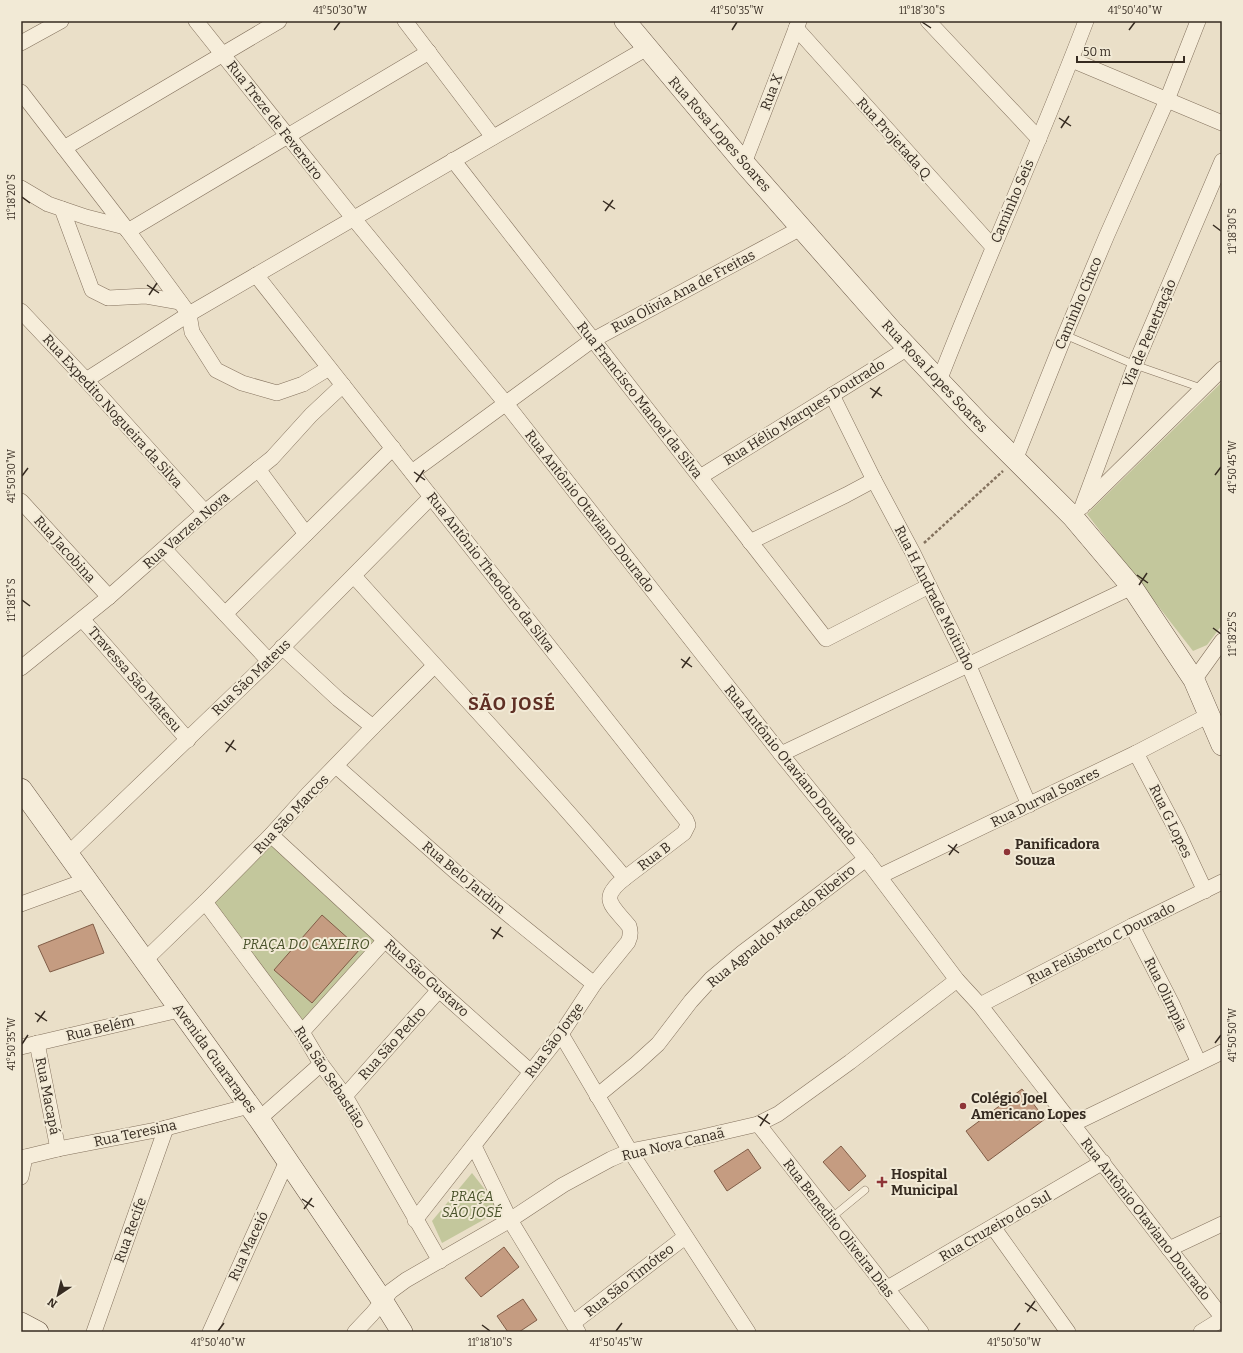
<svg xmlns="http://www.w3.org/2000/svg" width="1243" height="1353" font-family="Bitter,serif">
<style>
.green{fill:#c3c79c}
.building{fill:#c59c81;stroke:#815d47}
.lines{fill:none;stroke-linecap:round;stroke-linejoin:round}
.lane-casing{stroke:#84725e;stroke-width:8}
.street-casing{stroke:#84725e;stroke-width:16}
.secondary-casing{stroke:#665342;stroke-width:22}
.path{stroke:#84725e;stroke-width:2.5;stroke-dasharray:3 2;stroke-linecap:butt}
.lane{stroke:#f6edda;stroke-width:7}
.street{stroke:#f6edda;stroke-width:15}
.secondary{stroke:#f6edda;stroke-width:21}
.ticks{fill:none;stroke:#362b21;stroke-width:1.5}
.poi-dot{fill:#8e3437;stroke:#f2ead6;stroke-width:1.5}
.labels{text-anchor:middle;stroke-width:4;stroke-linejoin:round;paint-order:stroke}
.street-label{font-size:14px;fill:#362b21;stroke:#f2ead6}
.poi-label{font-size:14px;font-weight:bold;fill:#362b21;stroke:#f2ead6;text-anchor:start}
.park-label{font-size:14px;font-style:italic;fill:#485129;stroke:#f2ead6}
.district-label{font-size:18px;font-weight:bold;letter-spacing:1px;fill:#5f2f24;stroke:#f2ead6}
.neatline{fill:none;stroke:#362b21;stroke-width:1.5}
.ticks-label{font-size:10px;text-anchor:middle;fill:#362b21}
</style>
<rect width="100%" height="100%" fill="#eadfc8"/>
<g class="green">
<path d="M1221 383 1222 625 1207 645 1193 651 1087 514Z"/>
<path d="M271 839 381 941 303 1027 209 903Z"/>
<path d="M472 1173 501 1210 442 1243 432 1221Z"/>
</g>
<g class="building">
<path d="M322 915 360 949 312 1003 274 970Z"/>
<path d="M93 924 104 953 50 972 38 946Z"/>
<path d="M1022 1089 1045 1119 988 1161 966 1131Z"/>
<path d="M841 1146 866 1176 849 1191 823 1162Z"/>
<path d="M748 1149 761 1168 727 1191 714 1171Z"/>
<path d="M504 1247 519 1267 481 1297 465 1278Z"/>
<path d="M523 1299 537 1320 519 1332H508L497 1316Z"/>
</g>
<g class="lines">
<g class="lane-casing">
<g id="lane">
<path d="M1065 335 1135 365 1204 389"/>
<path d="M831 1218 865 1190"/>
</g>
</g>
<g class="street-casing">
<g id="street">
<path d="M196 21 354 219 503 400 781 754 866 859 957 980 980 1005 1222 1317"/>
<path d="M405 21 493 137"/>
<path d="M928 21 1039 139"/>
<path d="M796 28 993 247"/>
<path d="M21 43 61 21"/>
<path d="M1072 60 1222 123"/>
<path d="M21 92 128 231 189 314 192 332 216 370 242 383 277 393 303 384 329 368"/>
<path d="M64 148 279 21"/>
<path d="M453 160 826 639 929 586"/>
<path d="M744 163 799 21"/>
<path d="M21 188 48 204 86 217 125 227"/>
<path d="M62 209 92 290 108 298 146 296 180 302"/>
<path d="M128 231 429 52"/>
<path d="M256 275 686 820 688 825 684 833 625 878"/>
<path d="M21 311 86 380 205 512"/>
<path d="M86 380 189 314 647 48"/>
<path d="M939 381C986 260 1040 142 1086 21"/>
<path d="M832 395 874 480 913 553 929 586 968 664 1029 805"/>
<path d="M1015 460 1065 335 1107 235 1167 100 1198 21"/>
<path d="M258 469 306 534"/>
<path d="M412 472 591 341 801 228"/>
<path d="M700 477 908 348"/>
<path d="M21 501 109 597"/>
<path d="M1086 503 1222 369"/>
<path d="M1082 507 1135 365 1222 161"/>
<path d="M750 542 846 495 874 480"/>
<path d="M164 549 269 661"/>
<path d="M354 576C444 677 538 774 625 878 598 899 612 905 629 926 631 932 631 936 628 942L594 984 561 1034 415 1220"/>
<path d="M225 614 393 448"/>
<path d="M82 619 188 740"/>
<path d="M282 647 338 699 373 727"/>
<path d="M21 668 109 597 205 512 272 458 311 415 343 385"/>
<path d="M1194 680 1222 641"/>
<path d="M1136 753 1177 831 1205 891"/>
<path d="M781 754 1132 587"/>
<path d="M336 766 457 873 594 984"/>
<path d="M271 835 439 990 531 1072"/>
<path d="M68 854 269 661 431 497"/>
<path d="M880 876 1136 753 1209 715"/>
<path d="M205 902 302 1032 321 1064 345 1096 440 1261"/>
<path d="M21 904 87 880"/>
<path d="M1132 926 1173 1006 1199 1063"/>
<path d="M145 960 205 902 271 835 307 795 373 727 434 666"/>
<path d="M980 1005 1132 926 1222 882"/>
<path d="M302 1032 385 940"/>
<path d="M561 1034 630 1151 748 1332"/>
<path d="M37 1043 58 1149"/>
<path d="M21 1047 179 1010"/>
<path d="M345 1096 439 990"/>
<path d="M597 1096 636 1064 658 1044 691 1001 711 979 742 953 866 859"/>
<path d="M259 1119 321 1064"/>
<path d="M758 1124 921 1332"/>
<path d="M1073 1124 1222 1052"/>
<path d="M474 1146 510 1220 578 1332"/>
<path d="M21 1158 58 1149 166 1128 249 1106"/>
<path d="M21 1177 25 1157"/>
<path d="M993 1227 1068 1332"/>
<path d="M1169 1249 1222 1224"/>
<path d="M886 1289 1103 1162"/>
<path d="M573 1323 685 1237"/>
<path d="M94 1332 166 1128"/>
<path d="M210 1332 287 1161"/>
<path d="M355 1332 372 1314 391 1291 406 1280 510 1220 563 1185 611 1159 630 1151 702 1137 758 1124 778 1114 850 1062 957 980"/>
<path d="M1201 1332 1222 1319"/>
</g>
</g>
<g class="secondary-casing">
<g id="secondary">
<path d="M625 21 744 163 892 331 979 423 1072 516 1132 587 1194 680 1222 745"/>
<path d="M21 789 259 1119 382 1300 402 1332"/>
<path d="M21 1323 38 1332"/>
</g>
</g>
<path class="path" d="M924 543 1003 471"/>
<use href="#lane" class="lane"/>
<use href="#street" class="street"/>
<use href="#secondary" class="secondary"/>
</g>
<path class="ticks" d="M922 22 931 28M334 30 340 22M732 30 737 22M1129 30 1135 22M1059 118 1071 126M1061 128 1069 116M22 197 30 203M603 201 615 209M605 211 613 200M1213 225 1221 231M147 285 159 293M149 295 157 283M870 388 882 396M872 398 880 387M414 472 425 480M1215 475 1221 467M22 476 28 468M416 482 424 470M1137 575 1148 583M1139 585 1147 573M22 600 30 606M1213 628 1221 634M681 659 692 667M682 668 690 657M225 742 236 750M226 752 234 740M948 845 959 853M949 855 957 844M491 929 503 937M493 939 501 927M35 1013 47 1021M37 1022 45 1011M1215 1043 1221 1035M22 1044 28 1035M758 1116 770 1124M760 1126 768 1114M302 1199 314 1207M304 1209 312 1198M1025 1303 1037 1311M1027 1312 1035 1301M482 1325 490 1331M218 1331 224 1323M616 1331 622 1323M1014 1331 1020 1323"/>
<g class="poi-dot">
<circle cx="1007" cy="852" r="4"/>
<circle cx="963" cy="1106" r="4"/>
<path d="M880 1176h4v4h4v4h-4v4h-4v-4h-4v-4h4z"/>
</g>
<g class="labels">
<g class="street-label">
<text transform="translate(771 92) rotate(-69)" y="5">Rua X</text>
<text transform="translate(275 120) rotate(52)" y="5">Rua Treze de Fevereiro</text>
<text transform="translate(720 134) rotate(49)" y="5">Rua Rosa Lopes Soares</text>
<text transform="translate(894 138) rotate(48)" y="5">Rua Projetada Q</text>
<text transform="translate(1012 201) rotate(-67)" y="5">Caminho Seis</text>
<text transform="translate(683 291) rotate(-28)" y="5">Rua Olivia Ana de Freitas</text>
<text transform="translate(1078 303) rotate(-67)" y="5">Caminho Cinco</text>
<text transform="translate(1149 333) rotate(-67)" y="5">Via de Penetração</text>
<text transform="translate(935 376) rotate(47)" y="5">Rua Rosa Lopes Soares</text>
<text transform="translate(640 400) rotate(52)" y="5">Rua Francisco Manoel da Silva</text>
<text transform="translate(113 411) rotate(48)" y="5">Rua Expedito Nogueira da Silva</text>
<text transform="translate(804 412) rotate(-32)" y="5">Rua Hélio Marques Doutrado</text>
<text transform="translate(590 511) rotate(52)" y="5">Rua Antônio Otaviano Dourado</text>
<text transform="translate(186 530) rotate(-41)" y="5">Rua Varzea Nova</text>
<text transform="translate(65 549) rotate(48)" y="5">Rua Jacobina</text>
<text transform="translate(491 572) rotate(52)" y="5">Rua Antônio Theodoro da Silva</text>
<text transform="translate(935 598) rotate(63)" y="5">Rua H Andrade Moitinho</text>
<text transform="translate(251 677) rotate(-44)" y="5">Rua São Mateus</text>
<text transform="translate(135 679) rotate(49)" y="5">Travessa São Matesu</text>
<text transform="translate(791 765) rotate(51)" y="5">Rua Antônio Otaviano Dourado</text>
<text transform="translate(1045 797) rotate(-26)" y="5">Rua Durval Soares</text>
<text transform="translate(291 814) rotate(-47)" y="5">Rua São Marcos</text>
<text transform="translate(1171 821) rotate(64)" y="5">Rua G Lopes</text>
<text transform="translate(654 856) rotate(-37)" y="5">Rua B</text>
<text transform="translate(464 877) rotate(40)" y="5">Rua Belo Jardim</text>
<text transform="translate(781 926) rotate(-39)" y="5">Rua Agnaldo Macedo Ribeiro</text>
<text transform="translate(1101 943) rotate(-27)" y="5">Rua Felisberto C Dourado</text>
<text transform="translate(427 978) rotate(42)" y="5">Rua São Gustavo</text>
<text transform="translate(1166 994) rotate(64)" y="5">Rua Olimpia</text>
<text transform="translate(100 1028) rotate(-13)" y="5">Rua Belém</text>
<text transform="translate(554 1040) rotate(-54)" y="5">Rua São Jorge</text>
<text transform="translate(392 1043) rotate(-48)" y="5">Rua São Pedro</text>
<text transform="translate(215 1058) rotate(54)" y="5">Avenida Guararapes</text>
<text transform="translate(330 1077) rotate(57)" y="5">Rua São Sebastião</text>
<text transform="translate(48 1096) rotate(79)" y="5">Rua Macapá</text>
<text transform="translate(135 1133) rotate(-12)" y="5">Rua Teresina</text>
<text transform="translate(673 1144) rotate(-13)" y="5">Rua Nova Canaã</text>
<text transform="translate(1146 1219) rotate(52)" y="5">Rua Antônio Otaviano Dourado</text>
<text transform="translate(995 1226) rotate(-30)" y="5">Rua Cruzeiro do Sul</text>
<text transform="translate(839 1228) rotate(52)" y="5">Rua Benedito Oliveira Dias</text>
<text transform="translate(130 1230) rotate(-70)" y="5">Rua Recife</text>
<text transform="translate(248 1246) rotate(-65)" y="5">Rua Maceió</text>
<text transform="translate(629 1280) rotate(-38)" y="5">Rua São Timóteo</text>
</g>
<g class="poi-label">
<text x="1015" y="849">Panificadora<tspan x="1015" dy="16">Souza</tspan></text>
<text x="971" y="1103">Colégio Joel<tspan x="971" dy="16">Americano Lopes</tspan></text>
<text x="891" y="1179">Hospital<tspan x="891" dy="16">Municipal</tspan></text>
</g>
<g class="park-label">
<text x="306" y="949">PRAÇA DO CAXEIRO</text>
<text x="472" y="1201">PRAÇA<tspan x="472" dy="16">SÃO JOSÉ</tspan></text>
</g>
<g class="district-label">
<text x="512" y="710">SÃO JOSÉ</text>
</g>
</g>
<rect width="1243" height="1353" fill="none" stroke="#f2ead6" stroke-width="44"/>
<g transform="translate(58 1295) rotate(215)" stroke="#f2ead6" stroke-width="3" paint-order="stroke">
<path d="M0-3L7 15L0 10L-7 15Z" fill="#362b21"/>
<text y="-6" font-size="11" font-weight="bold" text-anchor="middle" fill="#362b21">N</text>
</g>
<path d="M1077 56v6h107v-6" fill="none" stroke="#362b21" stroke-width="2"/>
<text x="1083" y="56" font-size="12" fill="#362b21" stroke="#f2ead6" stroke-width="3" paint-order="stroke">50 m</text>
<rect x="22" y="22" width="1199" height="1309" class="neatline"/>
<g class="ticks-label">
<text x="340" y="14">41°50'30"W</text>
<text x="737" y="14">41°50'35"W</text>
<text x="922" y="14">11°18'30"S</text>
<text x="1135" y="14">41°50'40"W</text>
<text transform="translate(11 197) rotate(-90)" y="4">11°18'20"S</text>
<text transform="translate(1232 231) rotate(-90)" y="4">11°18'30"S</text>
<text transform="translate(1232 467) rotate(-90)" y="4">41°50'45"W</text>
<text transform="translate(11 476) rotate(-90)" y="4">41°50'30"W</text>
<text transform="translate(11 600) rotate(-90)" y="4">11°18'15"S</text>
<text transform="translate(1232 634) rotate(-90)" y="4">11°18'25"S</text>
<text transform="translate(1232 1035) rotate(-90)" y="4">41°50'50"W</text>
<text transform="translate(11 1044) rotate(-90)" y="4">41°50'35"W</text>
<text x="218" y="1346">41°50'40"W</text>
<text x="490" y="1346">11°18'10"S</text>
<text x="616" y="1346">41°50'45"W</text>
<text x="1014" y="1346">41°50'50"W</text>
</g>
</svg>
